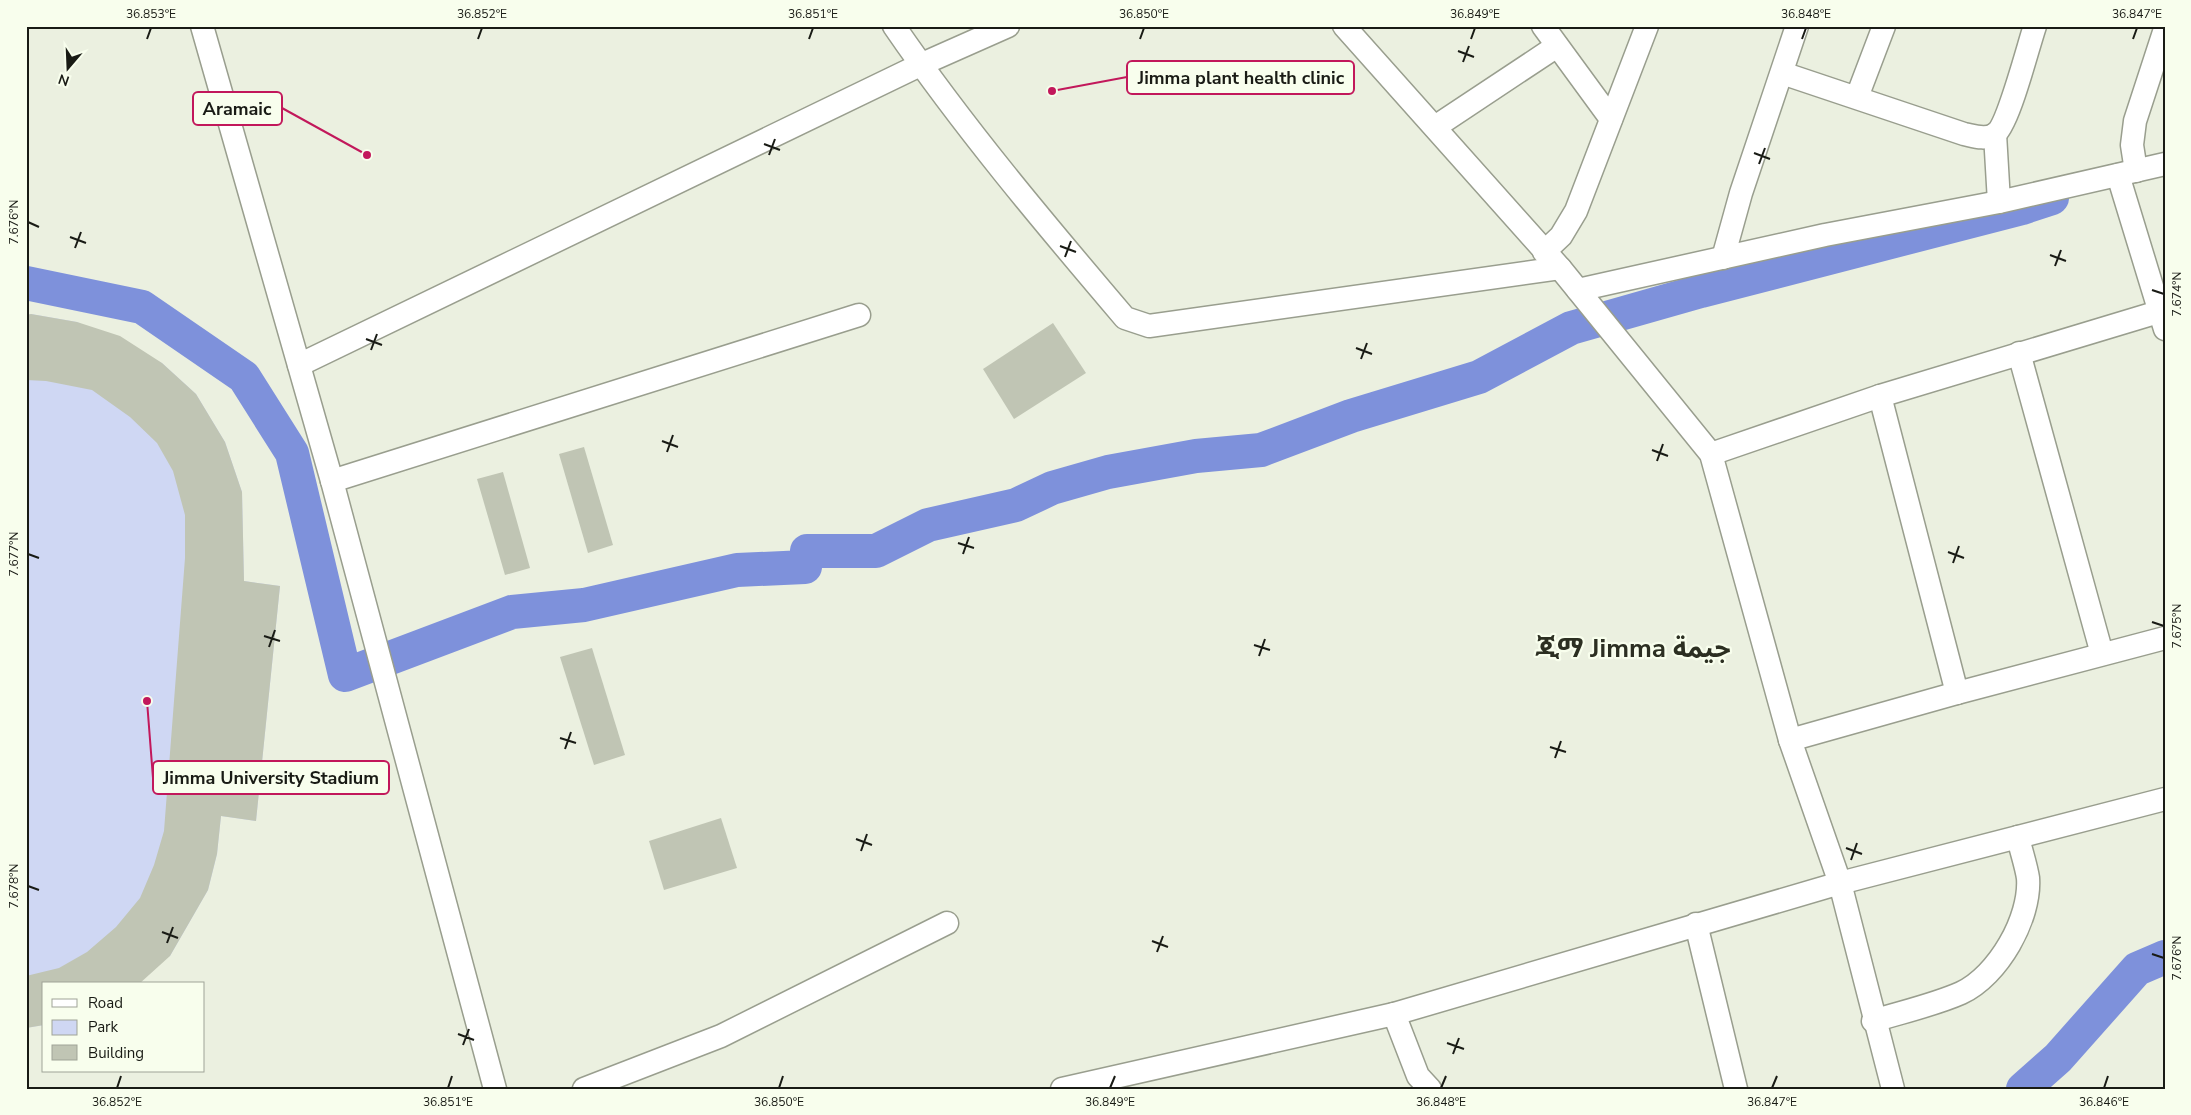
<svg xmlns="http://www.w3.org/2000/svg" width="2191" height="1115" font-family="'Nunito Sans','Noto Sans Arabic','Noto Sans Ethiopic',sans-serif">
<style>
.green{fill:#cfd7f3}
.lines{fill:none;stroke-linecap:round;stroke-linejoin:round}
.river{stroke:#7e91db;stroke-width:34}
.building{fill:#c0c5b4}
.minor-casing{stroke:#999e8e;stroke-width:25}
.minor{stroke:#fff;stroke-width:22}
.ticks{fill:none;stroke:#191b15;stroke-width:2}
.labels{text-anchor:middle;stroke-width:4.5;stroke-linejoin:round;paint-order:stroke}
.town-label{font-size:26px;font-weight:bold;fill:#2c2f22;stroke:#f8feed}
.leader{fill:none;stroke:#c2185b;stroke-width:2}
.callout-dot{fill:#c2185b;stroke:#f8feed;stroke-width:2}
.callout{fill:#f8feed;stroke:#c2185b;stroke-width:2}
.callout-label{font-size:18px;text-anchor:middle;font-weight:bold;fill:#191b15}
.neatline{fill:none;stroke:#191b15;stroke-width:2}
.ticks-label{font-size:12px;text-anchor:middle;fill:#191b15}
</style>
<rect width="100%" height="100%" fill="#ebf0e0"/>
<path class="green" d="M31 314 77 322 162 363 196 394 225 442 242 492 244 581 280 586 256 821 221 816 217 854 208 890 170 956 44 984V1025L26 1028V315Z"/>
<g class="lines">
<g class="river">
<path d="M26 283 142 307 244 377 292 453 345 675 512 612 584 605 737 570 805 567 807 551H876L928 525 1016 505 1052 488 1108 472 1196 456 1261 450 1351 416 1479 377 1571 328 1701 291 2022 208 2052 198"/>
<path d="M2023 1089 2058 1058 2137 969 2165 957"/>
</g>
</g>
<g class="building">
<path d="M31 314 77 322 120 336 162 363 196 394 225 442 242 492 244 581 280 586 256 821 221 816 217 854 208 890 170 956 139 984H44V1025L26 1028V976L59 968 87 952 116 927 140 898 154 865 164 831 185 558V515L173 471 157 443 130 417 92 390 46 381 26 380V315Z"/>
<path d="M1053 323 1086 373 1014 419 983 369Z"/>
<path d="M584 447 613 545 588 553 559 454Z"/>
<path d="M503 472 530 568 505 575 477 479Z"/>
<path d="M592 648 625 755 594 765 560 657Z"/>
<path d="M721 818 737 868 664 890 649 841Z"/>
</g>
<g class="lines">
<g class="minor-casing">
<g id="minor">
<path d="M202 26 332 481 495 1089"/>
<path d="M894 26C964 128 1045 224 1125 318L1149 326 1560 268"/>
<path d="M1344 26 1560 268 1711 454 1790 740 1840 883 1893 1089"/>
<path d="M1543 26 1611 119"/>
<path d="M1782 73 1964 134C1974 136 1984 140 1994 135 2008 127 2028 46 2035 26"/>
<path d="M1857 97 1884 26"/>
<path d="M1435 127 1557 46"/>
<path d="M1995 134 1999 202"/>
<path d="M2136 171 2132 145 2135 121 2165 29"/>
<path d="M2118 175 2165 329"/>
<path d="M1544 252 1561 236 1576 211 1647 26"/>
<path d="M1723 258 1741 193 1797 26"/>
<path d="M1578 290 1825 235 1999 202 2165 164"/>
<path d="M2019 353 2102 654"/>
<path d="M299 365 920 65 1008 26"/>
<path d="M1880 396 1957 693"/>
<path d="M1711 454 1880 396 2165 310"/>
<path d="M332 481 859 315"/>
<path d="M1790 740 1957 693 2165 638"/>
<path d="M1696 924 1736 1089"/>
<path d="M1394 1014 1418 1076 1430 1089"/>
<path d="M1873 1021C1902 1012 1934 1005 1961 993 1998 976 2031 918 2028 878 2026 865 2021 851 2018 837"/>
<path d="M584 1089 721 1036 947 923"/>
<path d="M1062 1089 1394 1014 1840 883 2165 799"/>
</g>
</g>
<use href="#minor" class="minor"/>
</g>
<path class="ticks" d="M147 39 151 28M478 39 482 28M809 39 813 28M1140 39 1144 28M1471 39 1475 28M1802 39 1806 28M2133 39 2137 28M1458 51 1474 57M1463 62 1469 46M764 144 780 150M1754 153 1770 159M769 155 775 139M1759 164 1765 148M28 222 39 227M70 237 86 243M1060 246 1076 252M75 248 81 232M2050 255 2066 261M1065 257 1071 241M2055 266 2061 250M2152 290 2164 294M366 339 382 345M1356 348 1372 354M371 350 377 334M1361 359 1367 343M662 441 678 447M1652 450 1668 456M667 452 673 435M1657 461 1663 444M958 543 974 548M1948 552 1964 558M28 554 39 558M963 554 969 537M1953 563 1959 546M2152 622 2164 626M264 636 280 641M1254 645 1270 650M269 647 275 630M1259 656 1265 639M560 738 576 743M1550 747 1566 752M565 749 571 732M1555 758 1561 741M856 839 872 845M1846 848 1862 854M861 851 867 834M1851 860 1857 843M28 886 39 890M162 932 178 938M1152 941 1168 947M167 943 173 927M1157 952 1163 936M2152 954 2164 958M458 1034 474 1040M1447 1043 1464 1049M463 1045 469 1029M1453 1054 1459 1038M117 1088 121 1076M448 1088 452 1076M779 1088 783 1076M1110 1088 1115 1076M1441 1088 1446 1076M1772 1088 1777 1076M2104 1088 2108 1076"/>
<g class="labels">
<g class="town-label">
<text x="1633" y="657">ጂማ Jimma جيمة</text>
</g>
</g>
<path class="leader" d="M1052 91L1127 77M367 155L282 108M147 701L153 778"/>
<g class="callout-dot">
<circle cx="1052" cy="91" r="5"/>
<circle cx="367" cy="155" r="5"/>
<circle cx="147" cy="701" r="5"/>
</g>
<g class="callout">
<rect x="1127" y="61" width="227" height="33" rx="5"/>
<rect x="193" y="92" width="89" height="33" rx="5"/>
<rect x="153" y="761" width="236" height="33" rx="5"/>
</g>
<g class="callout-label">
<text x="1241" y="84">Jimma plant health clinic</text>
<text x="237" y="115">Aramaic</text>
<text x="271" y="784">Jimma University Stadium</text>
</g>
<rect width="2191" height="1115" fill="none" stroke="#f8feed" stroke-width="55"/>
<rect x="42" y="982" width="162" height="90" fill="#f8feed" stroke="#9fa397"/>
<rect x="52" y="999" width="25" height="8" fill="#ffffff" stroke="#9fa397"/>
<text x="88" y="1008" font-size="15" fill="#191b15">Road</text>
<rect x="52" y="1020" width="25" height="15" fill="#cfd7f3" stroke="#9fa397"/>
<text x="88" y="1032" font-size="15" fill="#191b15">Park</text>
<rect x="52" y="1045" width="25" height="15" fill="#c0c5b4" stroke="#9fa397"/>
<text x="88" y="1058" font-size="15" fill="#191b15">Building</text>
<g transform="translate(68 68) rotate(199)" stroke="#f8feed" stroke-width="4" paint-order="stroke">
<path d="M0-4L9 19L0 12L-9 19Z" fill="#191b15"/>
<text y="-8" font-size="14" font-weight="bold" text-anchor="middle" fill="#191b15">N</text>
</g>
<rect x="28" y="28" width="2136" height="1060" class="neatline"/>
<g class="ticks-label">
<text x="151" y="18">36.853°E</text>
<text x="482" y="18">36.852°E</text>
<text x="813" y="18">36.851°E</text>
<text x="1144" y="18">36.850°E</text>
<text x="1475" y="18">36.849°E</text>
<text x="1806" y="18">36.848°E</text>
<text x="2137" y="18">36.847°E</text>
<text transform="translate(14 222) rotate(-90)" y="4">7.676°N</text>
<text transform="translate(2177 294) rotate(-90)" y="4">7.674°N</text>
<text transform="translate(14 554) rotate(-90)" y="4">7.677°N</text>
<text transform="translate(2177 626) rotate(-90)" y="4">7.675°N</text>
<text transform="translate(14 886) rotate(-90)" y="4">7.678°N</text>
<text transform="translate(2177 958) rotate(-90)" y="4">7.676°N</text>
<text x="117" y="1106">36.852°E</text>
<text x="448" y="1106">36.851°E</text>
<text x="779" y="1106">36.850°E</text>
<text x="1110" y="1106">36.849°E</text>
<text x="1441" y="1106">36.848°E</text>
<text x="1772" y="1106">36.847°E</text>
<text x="2104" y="1106">36.846°E</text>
</g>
</svg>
